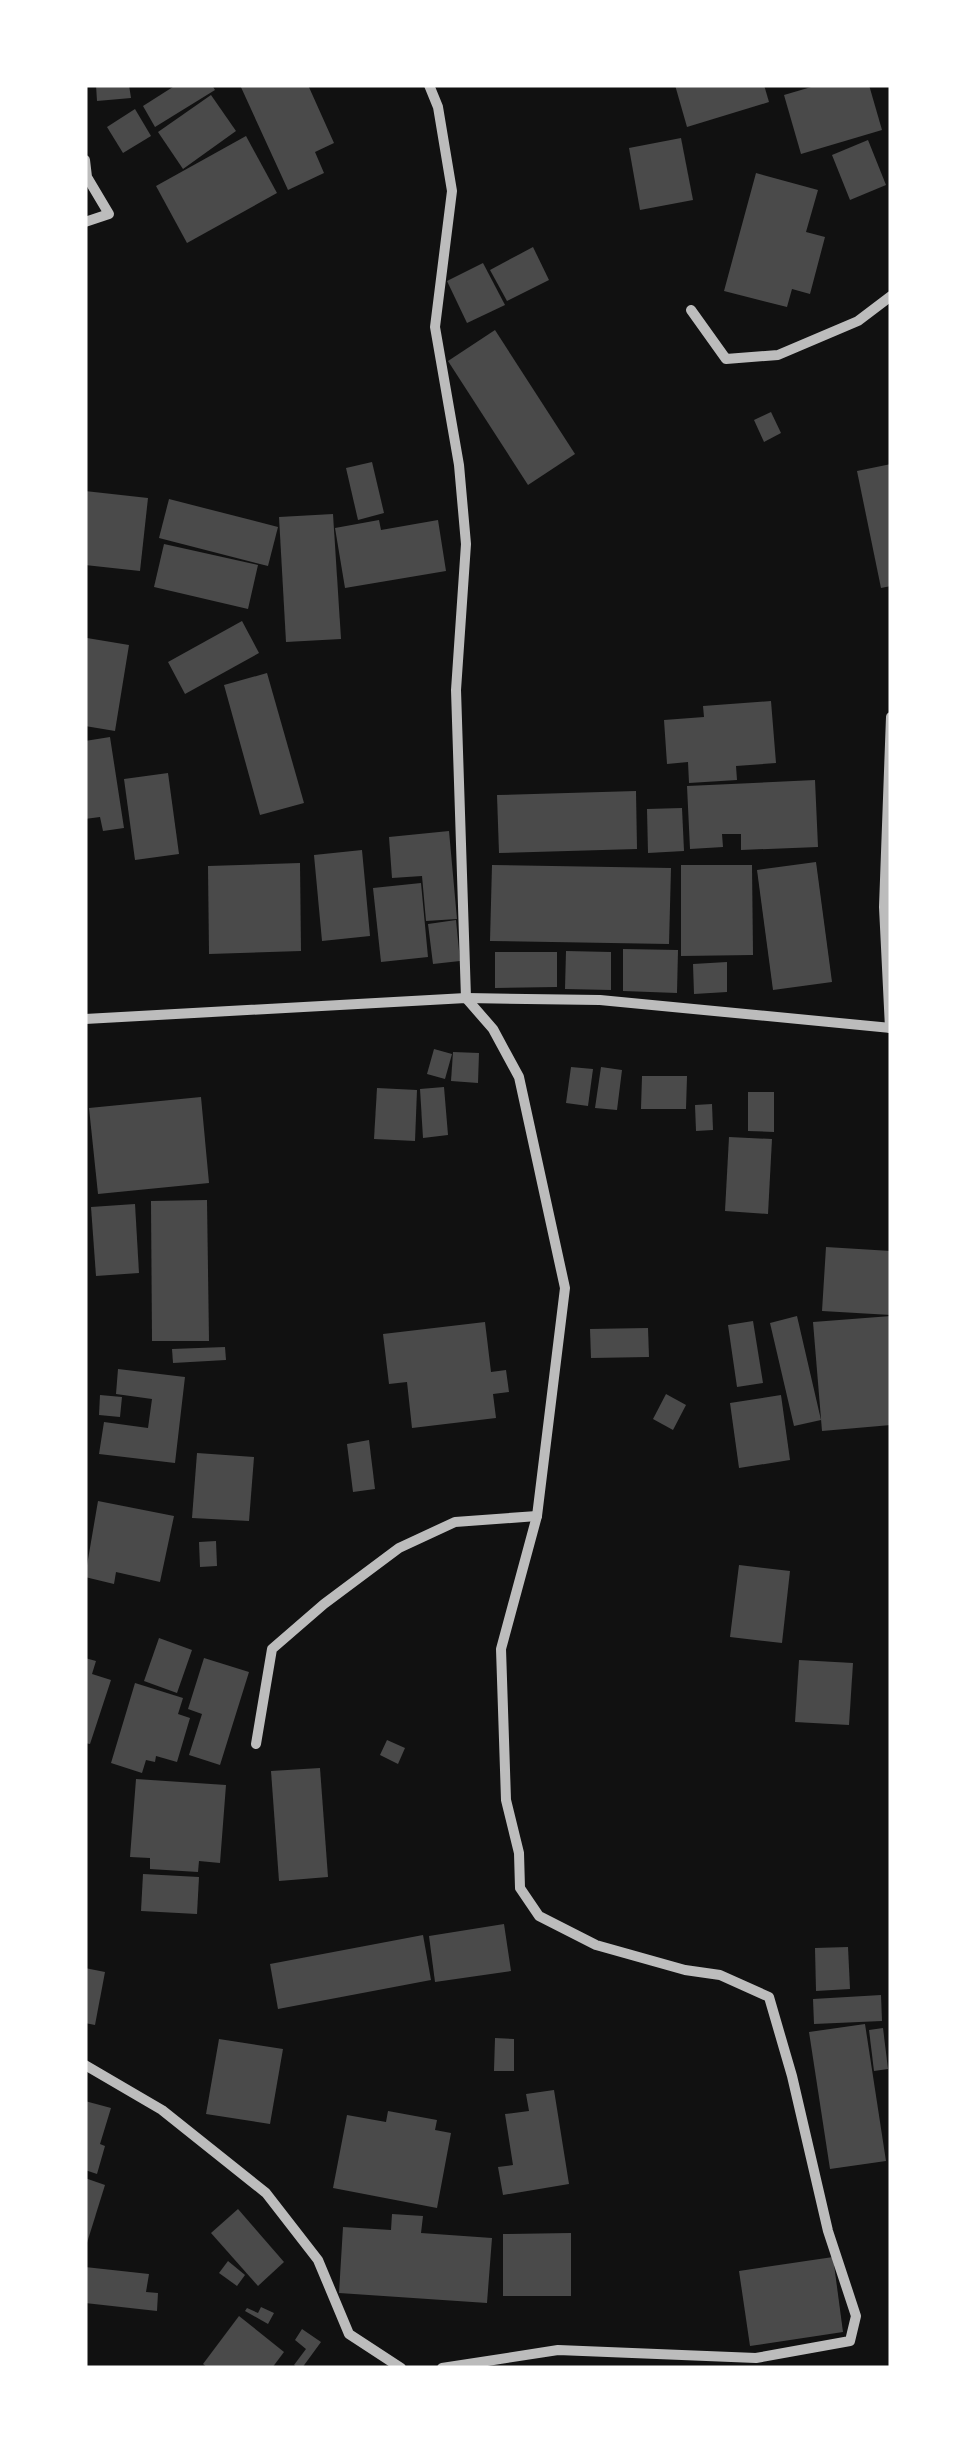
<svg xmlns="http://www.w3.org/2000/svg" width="976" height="2453" font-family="Poppins,sans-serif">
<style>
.building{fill:#4a4a4a}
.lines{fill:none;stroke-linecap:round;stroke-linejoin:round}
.minor{stroke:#bcbcbc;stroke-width:10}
</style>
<rect width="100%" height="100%" fill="#111"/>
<g class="building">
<path d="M96 85H129L131 98 97 101Z"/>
<path d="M176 85H212L215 90 155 127 143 106Z"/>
<path d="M240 85H308L334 143 315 152 324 173 288 190Z"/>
<path d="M675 85H764L769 102 687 127Z"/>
<path d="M818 85H869L882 130 801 154 784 95Z"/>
<path d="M211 95 236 131 183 169 158 132Z"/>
<path d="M135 109 151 136 123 153 107 127Z"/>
<path d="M246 136 277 193 187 243 156 186Z"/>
<path d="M681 138 693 200 640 210 629 148Z"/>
<path d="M868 140 886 185 850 200 832 155Z"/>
<path d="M756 173 818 190 806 232 825 237 810 294 792 289 787 307 724 291Z"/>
<path d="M533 247 549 280 507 301 490 270Z"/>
<path d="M483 263 505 305 467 323 447 281Z"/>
<path d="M495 330 575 454 528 485 448 361Z"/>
<path d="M771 412 781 433 764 442 754 420Z"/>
<path d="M372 462 384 513 358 520 346 468Z"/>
<path d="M891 464V586L881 588 857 471Z"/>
<path d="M85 491 148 498 140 571 85 565Z"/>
<path d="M169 499 278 527 268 566 159 538Z"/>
<path d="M333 514 341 639 286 642 279 517Z"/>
<path d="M379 520 381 530 438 520 446 571 345 588 335 528Z"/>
<path d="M164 544 258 565 248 609 154 587Z"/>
<path d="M242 621 259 653 185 694 168 662Z"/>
<path d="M87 638 129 645 115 731 85 726Z"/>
<path d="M267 673 304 803 260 815 224 685Z"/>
<path d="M771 701 776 763 736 766 737 780 689 783 688 762 667 764 664 720 704 717 703 706Z"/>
<path d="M110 737 124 828 103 831 100 817 85 819V741Z"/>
<path d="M168 773 179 854 135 860 124 779Z"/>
<path d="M815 780 818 847 741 850V834H722L723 847 690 849 687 786Z"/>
<path d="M636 791 637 849 499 853 497 795Z"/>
<path d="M682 808 684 851 648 853 647 809Z"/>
<path d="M449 831 457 919 426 921 422 876 392 878 389 837Z"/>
<path d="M362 850 370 936 322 941 314 855Z"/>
<path d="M816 862 832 982 773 990 757 870Z"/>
<path d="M300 863 301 951 209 954 208 866Z"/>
<path d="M492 865 671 868 669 944 490 941Z"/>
<path d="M681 865H752L753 955 681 956Z"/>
<path d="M421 883 428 957 381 962 373 888Z"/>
<path d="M456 920 460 961 433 964 428 924Z"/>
<path d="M623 949 678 950 677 993 623 991Z"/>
<path d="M566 951 611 952V990L565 989Z"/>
<path d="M495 952H557V987L495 988Z"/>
<path d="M727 962V992L694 994 693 964Z"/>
<path d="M434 1049 452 1054 445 1079 427 1074Z"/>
<path d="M453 1052 479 1053 478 1083 451 1081Z"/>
<path d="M571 1067 593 1069 588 1106 566 1103Z"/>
<path d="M601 1067 622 1070 617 1110 595 1108Z"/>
<path d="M642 1076H687L686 1109H641Z"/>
<path d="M444 1087 448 1135 423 1138 420 1089Z"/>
<path d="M377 1088 417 1090 415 1141 374 1139Z"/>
<path d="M748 1092H774V1132L748 1131Z"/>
<path d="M201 1097 209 1183 98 1194 89 1108Z"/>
<path d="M712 1104 713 1130 696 1131 695 1105Z"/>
<path d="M729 1137 772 1139 768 1214 725 1211Z"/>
<path d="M207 1200 209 1341H152L151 1201Z"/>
<path d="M135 1204 139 1273 96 1276 91 1207Z"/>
<path d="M826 1247 891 1251V1315L822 1311Z"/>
<path d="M797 1316 821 1420 794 1426 770 1323Z"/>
<path d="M891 1316V1425L822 1431 813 1322Z"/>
<path d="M753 1321 763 1383 737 1387 728 1325Z"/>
<path d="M485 1322 491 1372 506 1370 509 1392 493 1394 496 1418 412 1428 407 1382 389 1384 383 1334Z"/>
<path d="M648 1328 649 1357 591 1358 590 1329Z"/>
<path d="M225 1347 226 1360 173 1363 172 1349Z"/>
<path d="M118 1369 185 1377 175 1463 99 1454 104 1422 148 1428 152 1399 116 1394Z"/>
<path d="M666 1394 686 1405 673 1430 653 1419Z"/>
<path d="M100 1395 122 1397 120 1417 99 1415Z"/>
<path d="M781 1395 790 1460 739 1468 730 1403Z"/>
<path d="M369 1440 375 1489 353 1492 347 1444Z"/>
<path d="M197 1453 254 1457 249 1521 192 1518Z"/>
<path d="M98 1501 174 1516 160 1582 116 1572 114 1584 85 1577Z"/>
<path d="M216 1541 217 1566 200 1567 199 1542Z"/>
<path d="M739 1565 790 1571 782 1643 730 1637Z"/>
<path d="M159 1638 192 1650 177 1693 144 1681Z"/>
<path d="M85 1658 96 1661 92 1674 111 1680 90 1744 85 1743Z"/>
<path d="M204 1658 249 1672 220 1765 189 1755 202 1714 188 1709Z"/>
<path d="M799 1660 853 1663 849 1725 795 1722Z"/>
<path d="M135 1683 183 1698 178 1714 190 1718 177 1762 156 1756 155 1762 146 1760 142 1773 111 1763Z"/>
<path d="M387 1740 405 1748 398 1764 380 1755Z"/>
<path d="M320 1768 328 1877 279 1881 271 1771Z"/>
<path d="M136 1779 226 1785 220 1863 199 1861 198 1872 150 1869V1858L130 1857Z"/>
<path d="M143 1874 199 1877 197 1914 141 1911Z"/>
<path d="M504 1924 511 1971 435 1982 429 1936Z"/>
<path d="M423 1935 431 1980 278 2009 270 1964Z"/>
<path d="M848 1947 850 1989 816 1991 815 1948Z"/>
<path d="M85 1968 105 1972 95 2025 85 2023Z"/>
<path d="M881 1995 882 2021 814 2024 813 1999Z"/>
<path d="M865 2024 886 2161 830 2169 809 2032Z"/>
<path d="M883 2028 888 2069 874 2071 869 2030Z"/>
<path d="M495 2038 514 2039V2071H494Z"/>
<path d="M219 2039 283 2049 270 2124 206 2114Z"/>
<path d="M554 2090 569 2184 503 2195 498 2167 513 2165 505 2114 529 2111 526 2094Z"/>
<path d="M85 2101 111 2108 100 2144 105 2146 97 2174 85 2170Z"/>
<path d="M388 2111 437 2120 435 2130 451 2133 437 2208 333 2188 347 2115 386 2122Z"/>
<path d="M85 2178 105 2185 86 2246H85Z"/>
<path d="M238 2209 284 2262 258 2286 211 2233Z"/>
<path d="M392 2214 423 2216 421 2233 492 2238 487 2303 339 2293 343 2227 391 2230Z"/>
<path d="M571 2233V2296H503V2234Z"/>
<path d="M833 2257 843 2332 750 2346 739 2271Z"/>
<path d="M228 2261 245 2275 237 2286 219 2273Z"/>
<path d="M85 2267 149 2274 146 2292 158 2293 157 2311 85 2303Z"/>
<path d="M261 2307 274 2313 268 2324 245 2311 247 2308 258 2313Z"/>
<path d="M239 2316 284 2352 272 2368H208L203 2364Z"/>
<path d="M302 2329 321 2342 302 2368H298L294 2365 306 2349 295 2340Z"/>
</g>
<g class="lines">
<g class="minor">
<path d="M429 85 438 107 452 191 435 327 459 465 466 544 456 690 466 998 493 1029 519 1077 565 1288 537 1516 501 1649 506 1800 519 1853 520 1888 539 1916 596 1945 685 1970 720 1975 769 1997 792 2076 828 2231 856 2316 850 2341 756 2358 558 2350 442 2368"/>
<path d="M85 160 87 177 109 214 85 222"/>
<path d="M691 310 726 359 778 355 858 321 891 296"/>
<path d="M85 1019 466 998 600 1000 891 1028"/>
<path d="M890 1028 884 907 891 717"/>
<path d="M256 1744 272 1649 324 1604 399 1548 455 1522 537 1516"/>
<path d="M85 2065 162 2110 266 2193 318 2260 349 2334 401 2368"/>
</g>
</g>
<rect width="976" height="2453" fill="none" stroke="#ffffff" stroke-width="175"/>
</svg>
